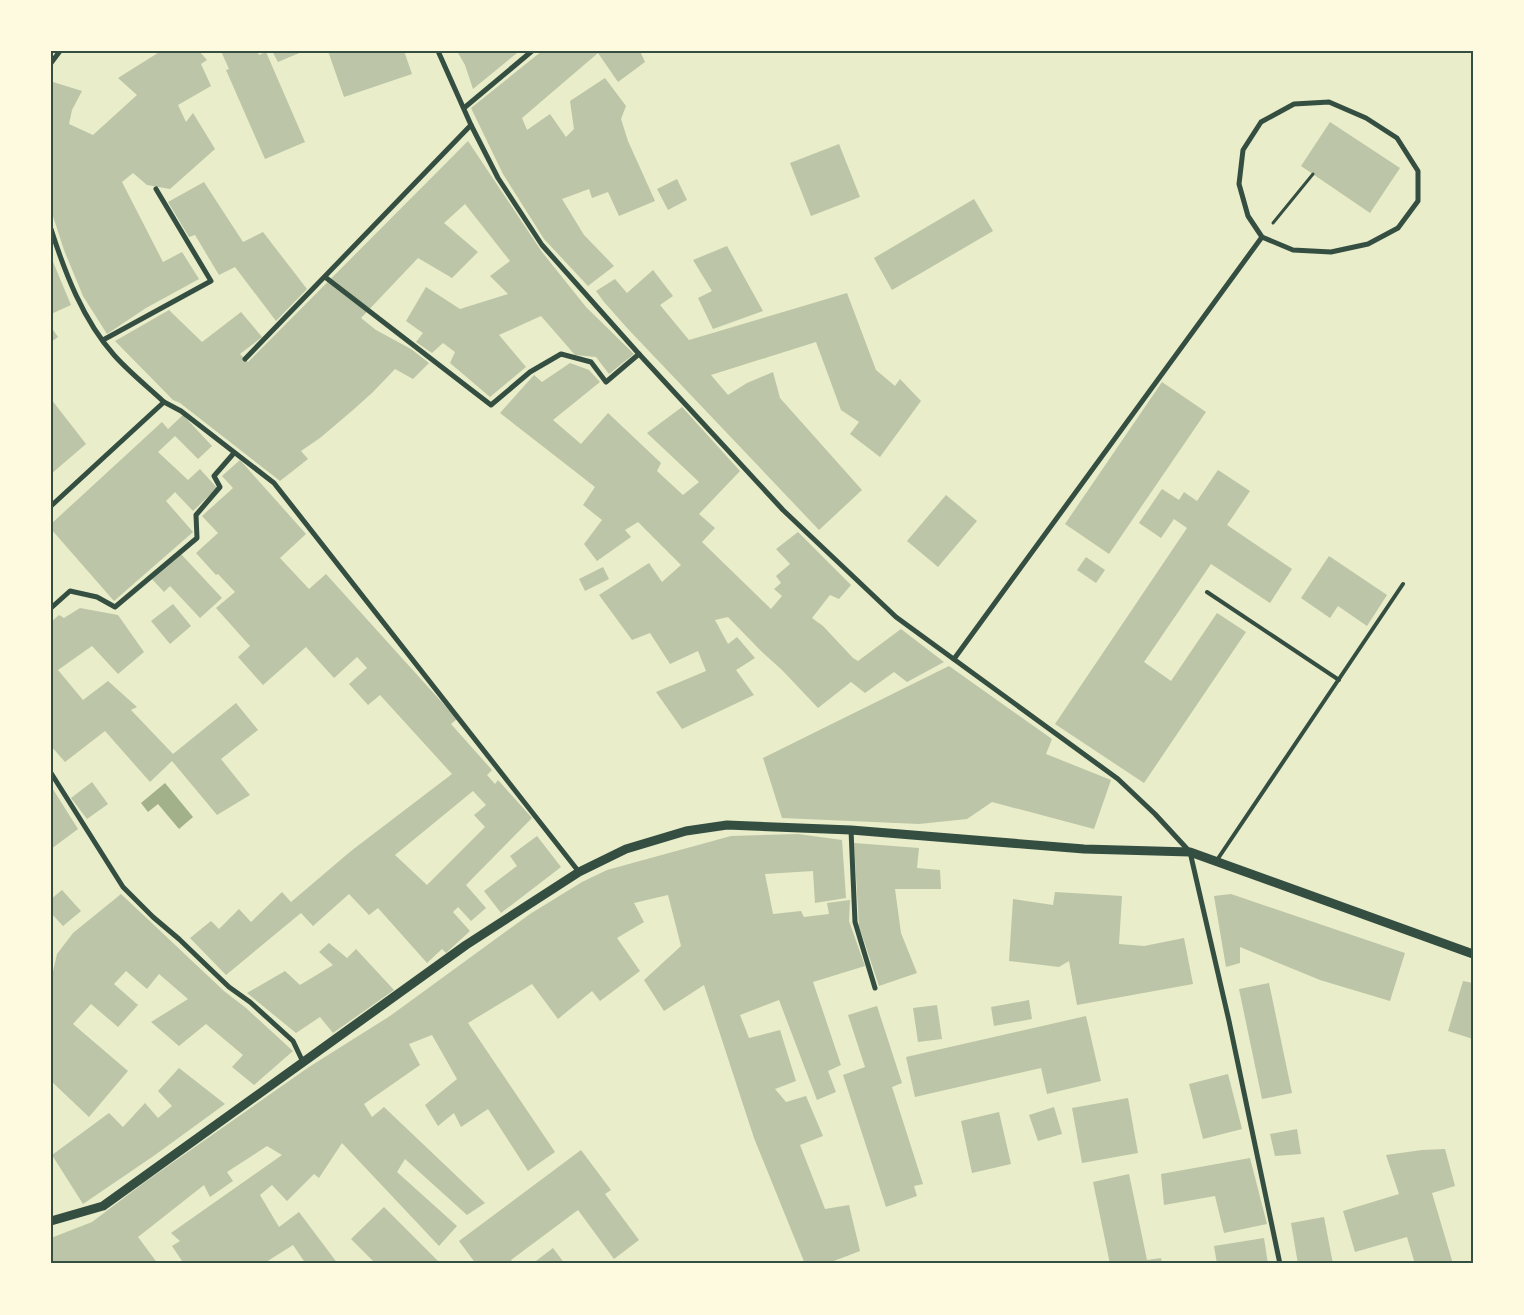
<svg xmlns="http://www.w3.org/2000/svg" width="1524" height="1315" font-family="'Libre Baskerville',serif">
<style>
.water{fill:#a3b18a}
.building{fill:#bcc5a7;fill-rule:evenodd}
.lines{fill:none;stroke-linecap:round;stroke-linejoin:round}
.path{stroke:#344e41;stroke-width:3}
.service{stroke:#344e41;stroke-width:4}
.minor{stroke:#344e41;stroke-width:5}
.tertiary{stroke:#344e41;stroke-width:9}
.neatline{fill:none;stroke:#344e41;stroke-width:2}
</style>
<rect width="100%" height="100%" fill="#e9edc9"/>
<path class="water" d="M165 783 193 817 179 829 158 804 148 812 141 803Z"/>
<g class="building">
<path d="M161 51H199L207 60 201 64 211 86 178 105 186 122 193 113 215 149 170 189 147 185 133 173 122 182 163 262 182 252 199 279 146 308 107 334 83 296 64 250 51 210V88L53 82 82 91 72 110 69 124 93 135 137 95 118 78Z"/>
<path d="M221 51H257L259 55 266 52 305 142 265 159 226 70 229 69Z"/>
<path d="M272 51H304L278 62Z"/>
<path d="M328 51H404L412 74 344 97Z"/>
<path d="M457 51H516L517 53 473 89 465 65Z"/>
<path d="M542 51H640L645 62 618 82 598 53 522 118 527 130 550 114 566 137 574 129 570 101 605 78 626 106 621 119 628 141 655 201 619 216 608 192 592 198 589 189 562 199 584 235 614 266 588 286 544 239 503 174 471 108Z"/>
<path d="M1330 122 1400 168 1370 213 1301 166Z"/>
<path d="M468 141 542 252 586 307 634 354 609 374 596 357 575 355 541 316 499 335 526 367 490 397 450 363 455 352 443 343 432 353 416 342 423 333 406 321 426 287 460 309 508 294 490 276 510 261 465 204 444 223 478 252 452 278 418 258 361 318 376 330 411 349 429 363 413 379 395 369 373 392 353 410 320 438 301 451 308 459 280 481 180 403 173 400 115 341 169 310 202 342 241 312 262 337 240 354 248 362Z"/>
<path d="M839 144 860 197 811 216 790 163Z"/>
<path d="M677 179 687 200 668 210 657 189Z"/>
<path d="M204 182 243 242 263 232 307 289 276 321 235 267 219 275 195 235 189 237 168 202Z"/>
<path d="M974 199 993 231 892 290 874 258Z"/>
<path d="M727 246 763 311 713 329 698 298 712 291 693 260Z"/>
<path d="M51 257 71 305 51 314Z"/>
<path d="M653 270 673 296 660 305 689 340 847 293 876 370 895 386 900 379 921 401 880 457 850 434 859 422 841 410 816 342 711 375 728 395 747 383 773 372 780 398 862 490 819 530 628 329 604 302 596 291 615 279 627 293Z"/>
<path d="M51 327 58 337 51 342Z"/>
<path d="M570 363 589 370 600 382 553 420 581 444 608 413 661 463 657 471 683 495 699 482 647 433 682 407 740 471 699 514 715 528 702 542 771 609 782 596 774 589 781 583 776 576 790 564 776 549 798 532 851 585 839 599 830 595 812 618 823 626 853 658 858 661 901 629 944 662 907 682 894 672 865 693 851 682 818 708 782 670 761 651 728 617 715 620 728 644 737 637 755 658 736 670 754 695 682 729 656 692 706 671 698 651 670 664 650 633 632 640 599 595 649 563 662 582 681 565 638 522 625 530 631 537 597 561 584 544 602 520 583 505 595 487 500 413 534 375 542 382Z"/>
<path d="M1162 382 1206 412 1109 554 1065 524Z"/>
<path d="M51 399 86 444 51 474Z"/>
<path d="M183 415 212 446 198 459 175 436 158 452 188 480 200 469 217 488 193 511 175 492 166 501 193 532 114 601 51 529V524L162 422 168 429Z"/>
<path d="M240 460 306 534 280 558 309 589 326 574 457 719 451 724 492 770 487 775 495 784 498 780 532 818 466 885 486 908 471 921 458 907 453 912 470 931 446 953 442 949 427 963 378 908 369 915 349 894 313 926 301 913 226 975 190 938 211 921 219 929 239 909 251 922 282 892 291 902 351 851 452 774 380 695 368 705 349 684 367 668 357 657 334 678 306 647 263 685 238 657 250 646 216 608 235 592 218 574 216 575 196 553 218 533 202 516 233 488 222 476ZM473 791 486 805 474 815 485 827 427 885 395 855Z"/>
<path d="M1218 470 1250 491 1227 525 1292 569 1270 603 1211 564 1144 662 1171 681 1217 613 1246 632 1144 783 1055 724 1187 528 1174 519 1161 538 1139 523 1162 489 1179 500 1184 492 1197 501Z"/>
<path d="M946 495 977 521 938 567 907 541Z"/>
<path d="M180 553 222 598 200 618 170 586 164 592 152 579Z"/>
<path d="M1329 556 1387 595 1367 626 1338 606 1330 618 1301 598Z"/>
<path d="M1086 557 1105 570 1096 583 1077 570Z"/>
<path d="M603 567 609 579 585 591 579 579Z"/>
<path d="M173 604 191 626 170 644 151 621Z"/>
<path d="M80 608 118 615 144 652 118 674 92 646 58 670 83 700 108 681 137 707 131 710 173 754 236 703 258 730 221 759 250 795 217 815 172 761 150 782 105 731 65 762 51 746V622L59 615 64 618Z"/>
<path d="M949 666 1052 739 1046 754 1111 780 1094 829 992 802 967 819 919 824 782 818 763 758Z"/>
<path d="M92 782 108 804 87 819 71 798Z"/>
<path d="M51 786 78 829 51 849Z"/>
<path d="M798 834 842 840 846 898 815 903 813 871 765 874 773 914 801 911 804 917 829 914 827 903 850 900 849 921 865 966 813 982 841 1065 828 1071 836 1092 817 1100 779 1000 740 1015 749 1038 780 1030 796 1081 775 1089 786 1102 806 1096 823 1136 800 1145 825 1209 849 1205 860 1251 826 1264H805L754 1138 704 985 664 1011 644 980 681 946 668 895 634 903 644 922 617 938 640 971 600 1001 592 991 558 1019 532 984 468 1023 555 1152 528 1171 488 1109 461 1127 454 1113 438 1126 425 1105 457 1079 432 1035 409 1044 420 1065 364 1104 372 1117 384 1107 485 1203 467 1215 405 1159 397 1172 457 1226 439 1246 342 1143 319 1178 314 1174 287 1201 272 1185 260 1195 279 1227 299 1212 338 1264H306L293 1245 263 1264H184L172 1246 180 1241 171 1233 282 1155 267 1146 227 1172 233 1181 210 1197 204 1185 138 1237 158 1264H51V1238L92 1222 145 1182 309 1067 390 1016 530 914 582 882 607 870 731 836Z"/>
<path d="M537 836 561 867 501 913 484 891 517 866 510 856Z"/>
<path d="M854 843 919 848 917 868 940 870 941 889H895L901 933 917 973 879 986 859 926Z"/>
<path d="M62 890 81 911 63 926 51 913V899Z"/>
<path d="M1055 892 1122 896 1119 944 1144 946 1184 938 1193 984 1077 1005 1069 961 1059 967 1009 961 1013 899 1053 905Z"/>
<path d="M121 894 224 991 246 1008 293 1051 254 1085 232 1067 243 1055 206 1024 179 1046 151 1022 188 999 159 974 147 989 126 971 114 984 138 1005 118 1027 91 1004 73 1024 128 1071 89 1117 51 1081V980L57 954 73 933Z"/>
<path d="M1231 894 1405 953 1390 1001 1320 980 1240 947V963L1226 967 1214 896Z"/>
<path d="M329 943 347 958 356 949 394 990 333 1033 320 1017 296 1033 247 993 285 971 300 985 333 965 319 952Z"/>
<path d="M1463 981 1473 983V1039L1448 1031Z"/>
<path d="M1269 983 1292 1093 1262 1099 1239 989Z"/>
<path d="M1029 1000 1032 1019 994 1026 991 1007Z"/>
<path d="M937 1005 942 1039 918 1042 913 1008Z"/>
<path d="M877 1006 902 1083 892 1087 923 1184 914 1186 917 1196 886 1207 843 1075 865 1067 848 1015Z"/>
<path d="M1086 1016 1101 1081 1047 1094 1041 1068 915 1097 906 1057Z"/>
<path d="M179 1068 225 1104 155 1155 83 1204 52 1155 109 1113 123 1127 145 1103 158 1118 172 1106 158 1091Z"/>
<path d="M1228 1074 1242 1129 1203 1139 1189 1084Z"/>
<path d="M1128 1098 1138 1153 1082 1163 1072 1108Z"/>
<path d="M1054 1107 1062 1134 1038 1141 1029 1115Z"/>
<path d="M999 1112 1011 1164 972 1173 961 1121Z"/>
<path d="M1297 1129 1301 1154 1275 1156 1270 1134Z"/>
<path d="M1445 1149 1455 1186 1432 1193 1453 1264H1415L1407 1237 1355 1252 1343 1211 1399 1194 1386 1155 1422 1150Z"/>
<path d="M581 1150 611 1190 605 1194 639 1240 614 1259 578 1210 511 1260 514 1264H476L459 1241Z"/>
<path d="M1250 1158 1267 1224 1224 1233 1215 1196 1164 1205 1161 1174Z"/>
<path d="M1129 1174 1147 1260 1161 1258 1162 1264H1110L1093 1182Z"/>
<path d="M384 1207 441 1264H376L351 1239Z"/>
<path d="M1324 1217 1333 1264H1298L1291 1223Z"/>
<path d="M1264 1238 1268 1264H1217L1214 1246Z"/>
<path d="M553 1248 565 1264H532Z"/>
</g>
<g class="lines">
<path class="path" d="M1273 223 1313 174"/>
<g class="service">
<path d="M1207 592 1339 680"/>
<path d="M1217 860 1403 584"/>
</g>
<g class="minor">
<path d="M438 51 471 125 498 178 542 245 639 354 783 510 896 617 1118 779 1155 814 1190 852 1229 1021 1280 1264"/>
<path d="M51 63 60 51"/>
<path d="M464 108 532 51"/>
<path d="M51 229C65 273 83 320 114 355 129 372 148 387 164 402L51 506"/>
<path d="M325 277 491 405 530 372 561 354 591 362 606 382 639 354"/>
<path d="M103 340 211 281 156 189"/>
<path d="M245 359 471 125"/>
<path d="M164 402 181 411 274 483 579 872"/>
<path d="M51 608 70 591 97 597 115 607 197 538 196 515 220 487 214 476 234 453"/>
<path d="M954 659 1262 237 1293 250 1331 252 1368 244 1398 228 1418 201V171L1397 138 1366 118 1329 102 1294 104 1261 122 1243 150 1239 184 1248 216 1262 237"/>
<path d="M51 773 123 887 153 917 179 939 229 987 250 1002 293 1041 303 1062"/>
<path d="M851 830 855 922 875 988"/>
</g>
<path class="tertiary" d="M51 1221 103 1206 466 945 579 872 626 849 686 831 727 825 851 830 1084 849 1190 852 1473 954"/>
</g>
<rect width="1524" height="1315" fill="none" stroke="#fefae0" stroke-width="105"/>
<rect x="52" y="52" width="1420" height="1210" class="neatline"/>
</svg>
